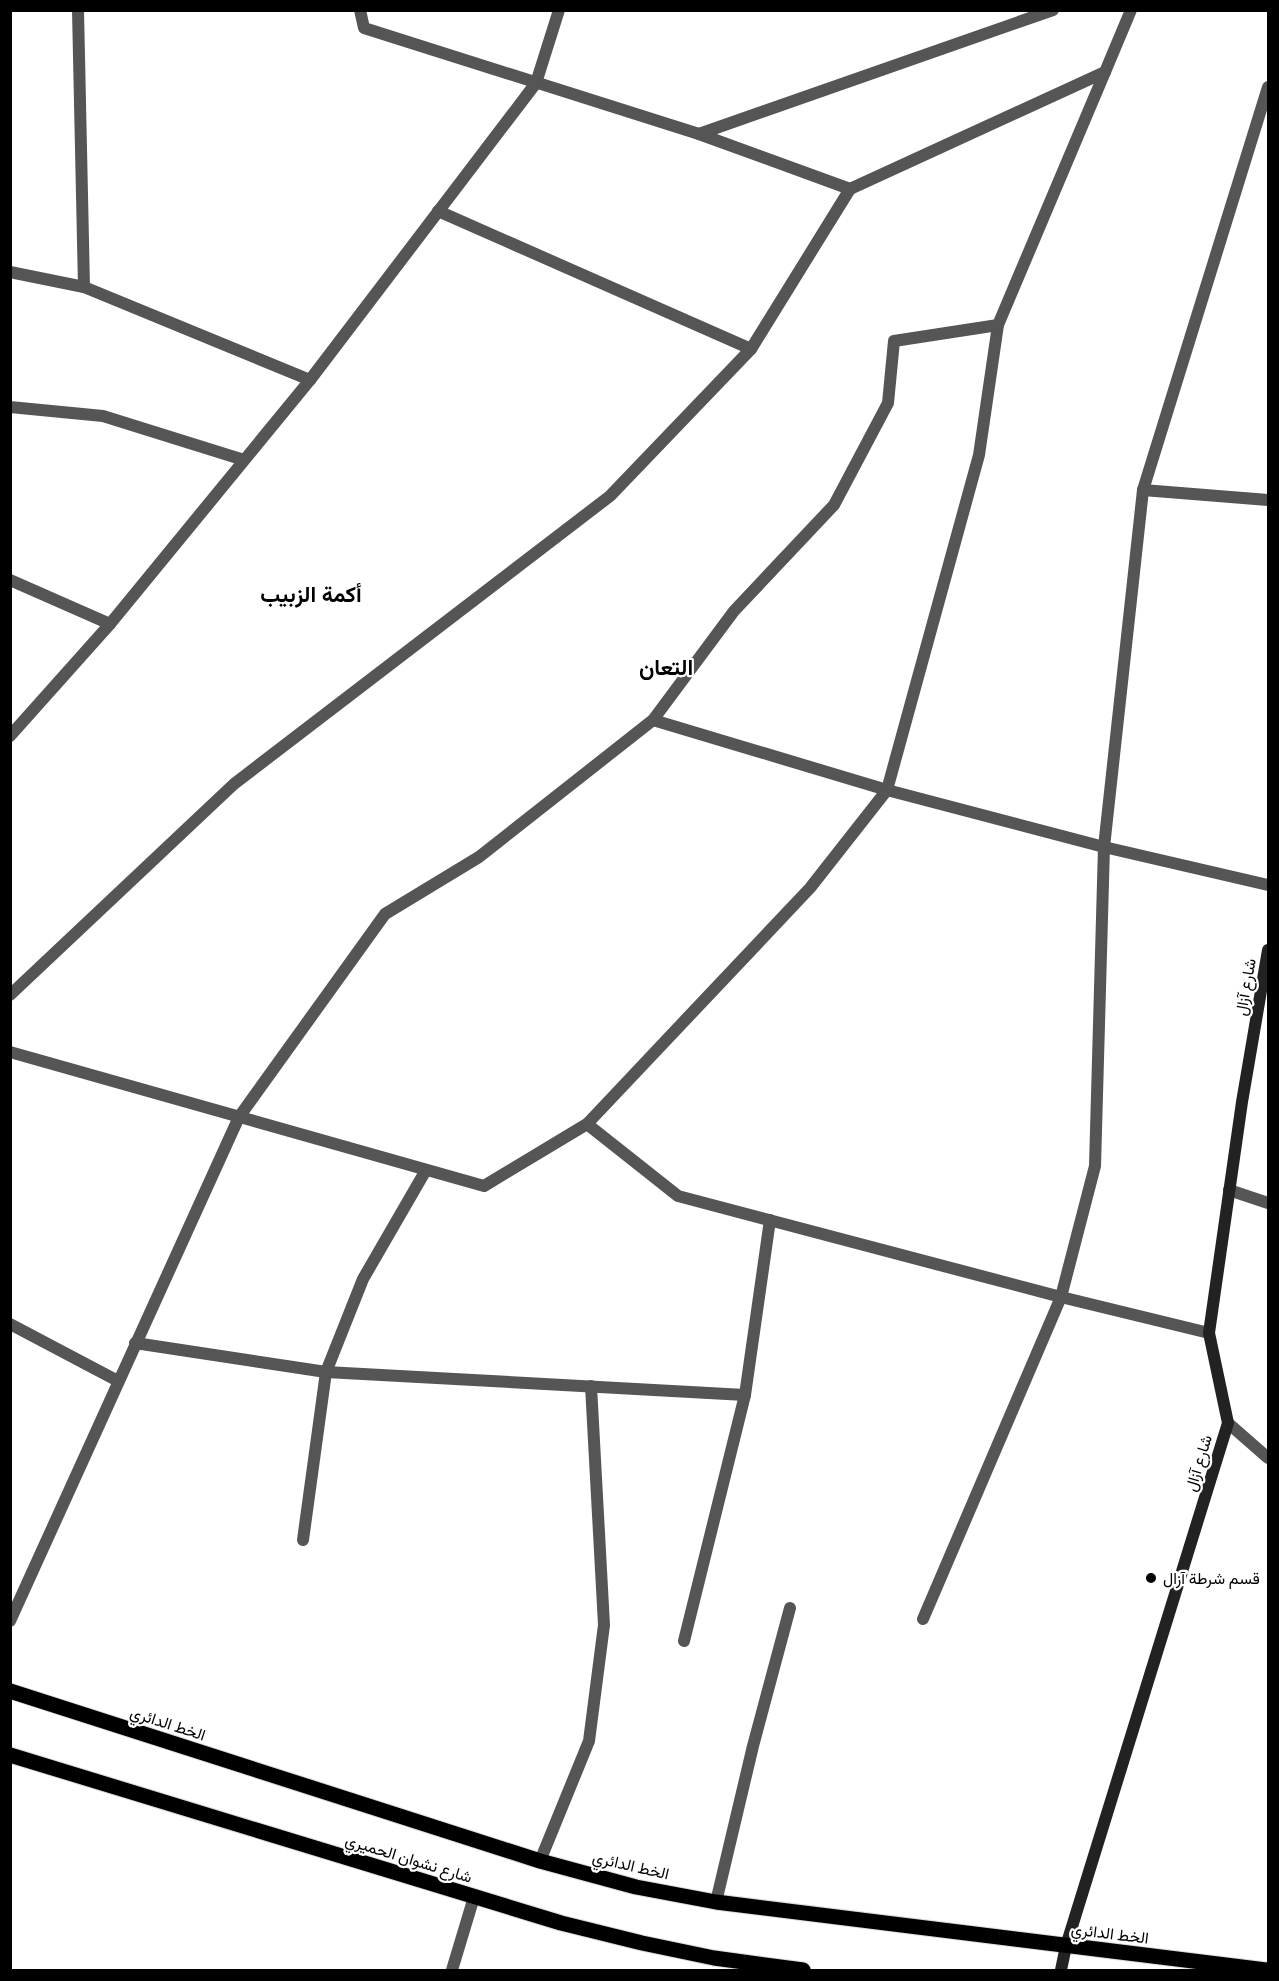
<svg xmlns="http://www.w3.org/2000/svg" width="1279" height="1981" font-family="Overpass,Vazirmatn,sans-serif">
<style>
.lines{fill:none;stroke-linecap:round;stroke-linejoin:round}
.primary-casing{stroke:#dbdbdb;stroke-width:17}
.lane{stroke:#555;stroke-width:12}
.street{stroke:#555;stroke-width:12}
.secondary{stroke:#222;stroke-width:12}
.primary{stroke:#000;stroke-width:15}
.poi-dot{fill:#000;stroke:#fff;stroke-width:2}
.labels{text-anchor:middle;stroke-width:4.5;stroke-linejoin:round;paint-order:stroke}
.street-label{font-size:16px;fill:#000;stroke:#fff}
.poi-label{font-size:16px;fill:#000;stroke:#fff;text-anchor:start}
.district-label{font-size:22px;font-weight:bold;fill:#000;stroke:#fff}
</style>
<rect width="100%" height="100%" fill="#fff"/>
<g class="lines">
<g class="primary-casing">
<g id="primary">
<path d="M10 1691 540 1861 636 1887 716 1902 1266 1970"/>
<path d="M10 1755 561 1923 642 1943 714 1958 803 1970"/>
</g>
</g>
<path class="lane" d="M716 1902 753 1746 790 1608"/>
<g class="street">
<path d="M78 10 84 287"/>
<path d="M360 10 364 28 699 134 850 189"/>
<path d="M699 134 1053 10"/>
<path d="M438 211 751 349"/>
<path d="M10 272 84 287 310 380"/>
<path d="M10 407 103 416 244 460"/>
<path d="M1143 490 1268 500"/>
<path d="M10 580 110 624"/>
<path d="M653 720 887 790 1104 847 1268 885"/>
<path d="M10 736 110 624 310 380 536 83 559 10"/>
<path d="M10 995 234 784 610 496 751 349 850 189 1105 72 1131 10"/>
<path d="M10 1052 484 1186 587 1124 810 888 887 790 979 455 998 325 1105 72"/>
<path d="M587 1124 678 1196 1061 1297 1209 1333"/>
<path d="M1229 1190 1268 1203"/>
<path d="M10 1324 118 1381"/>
<path d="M135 1343 326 1372 745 1395"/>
<path d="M1228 1423 1268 1458"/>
<path d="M303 1540 326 1372 363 1279 426 1170"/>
<path d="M923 1619 1061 1297 1095 1166 1104 847 1143 490 1268 87"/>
<path d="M10 1621 239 1117 385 914 479 857 653 720 734 611 834 505 888 403 894 341 998 325"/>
<path d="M684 1641 745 1395 770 1220"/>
<path d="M540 1861 589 1741 604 1625 591 1386"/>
<path d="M452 1970 474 1897"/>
</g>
<path class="secondary" d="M1061 1970 1066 1946 1228 1423 1209 1333 1242 1102 1268 950"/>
<use href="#primary" class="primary"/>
</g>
<circle class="poi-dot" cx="1151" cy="1578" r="6"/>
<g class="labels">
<g class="street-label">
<text transform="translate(1245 987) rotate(-80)" y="6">شارع آزال</text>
<text transform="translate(1198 1463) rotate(-73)" y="6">شارع آزال</text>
<text transform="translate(168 1723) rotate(18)" y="6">الخط الدائري</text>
<text transform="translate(409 1858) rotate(17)" y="6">شارع نشوان الحميري</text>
<text transform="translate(631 1865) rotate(13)" y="6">الخط الدائري</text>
<text transform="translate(1110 1933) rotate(7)" y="6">الخط الدائري</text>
</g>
<g class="poi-label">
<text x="1163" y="1584">قسم شرطة آزال</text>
</g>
<g class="district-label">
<text x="311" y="602">أكمة الزبيب</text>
<text x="666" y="675">التعان</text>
</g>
</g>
<rect width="1279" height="1981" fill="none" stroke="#000000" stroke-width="24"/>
</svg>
